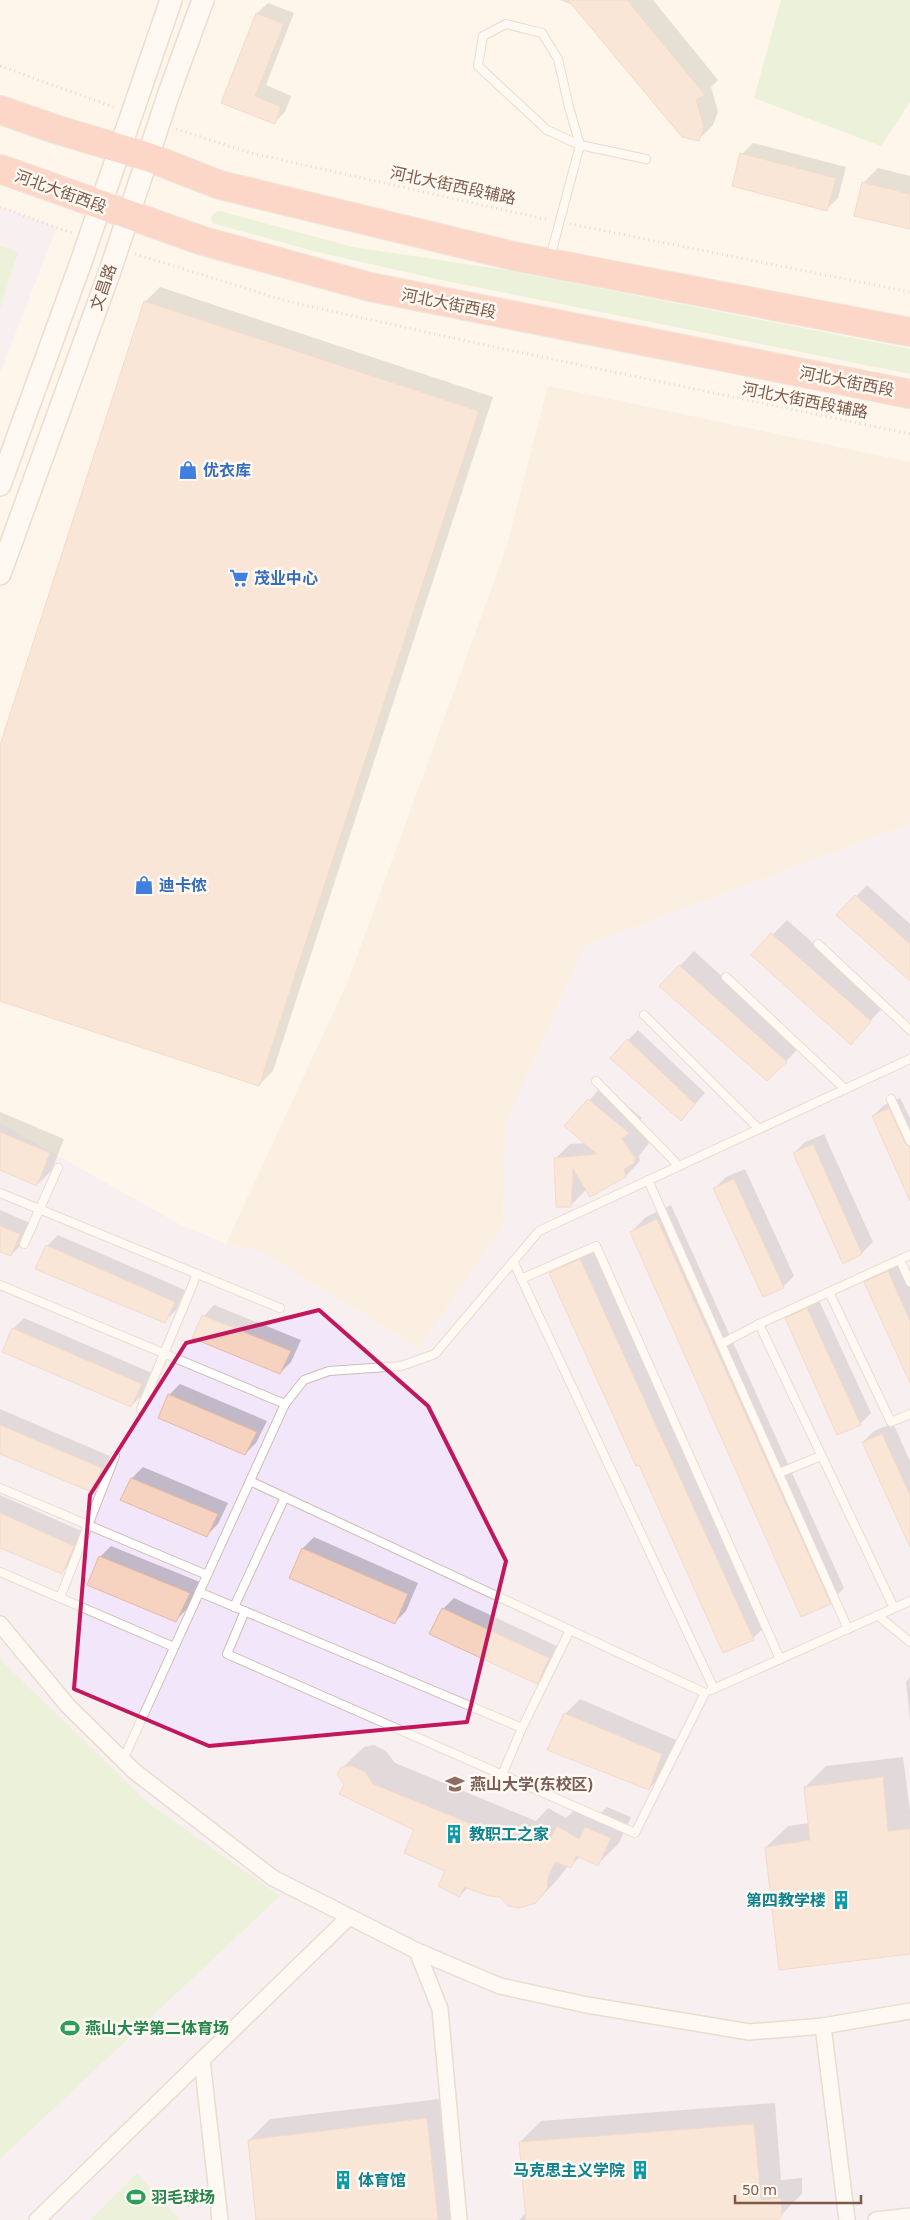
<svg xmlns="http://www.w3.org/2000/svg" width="910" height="2220" font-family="'Noto Sans','Noto Sans SC',sans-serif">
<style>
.residential{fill:#f6e7d8}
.education{fill:#f2e6fb}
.green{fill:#d8edc6}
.shadow{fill:#0003}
.building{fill:#f5d3c0;stroke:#e9b89f}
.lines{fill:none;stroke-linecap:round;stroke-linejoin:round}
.lane-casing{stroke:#d2bcae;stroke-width:10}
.street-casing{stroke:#d2bcae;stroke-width:18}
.secondary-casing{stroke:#d7bead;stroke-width:24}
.highway-casing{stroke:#dad1cc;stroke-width:30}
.path{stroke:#dbb5a2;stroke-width:3;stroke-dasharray:1 4;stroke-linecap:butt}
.lane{stroke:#fff;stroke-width:8}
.street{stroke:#fff;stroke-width:15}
.secondary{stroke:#fff;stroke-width:21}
.highway{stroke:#fbb29e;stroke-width:28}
.marked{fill:none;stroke:#c2185b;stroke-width:4;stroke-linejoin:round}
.labels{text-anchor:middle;stroke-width:5;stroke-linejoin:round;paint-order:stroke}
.street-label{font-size:16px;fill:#7c5a4a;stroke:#fff9f2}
.shop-label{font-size:16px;font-weight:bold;fill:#366cbe;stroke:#fff9f2;text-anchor:start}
.education-label{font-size:16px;font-weight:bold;fill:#785e54;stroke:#fff9f2;text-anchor:start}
.culture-label{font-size:16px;font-weight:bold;fill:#0d838f;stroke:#fff9f2;text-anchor:start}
.leisure-label{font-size:16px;font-weight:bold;fill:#27864d;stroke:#fff9f2;text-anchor:start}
</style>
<rect width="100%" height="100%" fill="#fef5ea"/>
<path class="residential" d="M548 386 910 462V824L584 946 505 1125 503 1226 419 1348 259 1251 226 1244 348 981 506 549Z"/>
<g class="education">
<path d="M0 207 57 227 0 373Z"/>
<path d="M910 824V2220H0V1123L177 1223 226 1244 259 1251 419 1348 503 1226 505 1125 584 946Z"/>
</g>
<g class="green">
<path d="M781 0H910V102L881 146 754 98Z"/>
<path d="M220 211 353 247 506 270 910 349V374L446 281 317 252 212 223 211 217 215 212Z"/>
<path d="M0 246 18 252 0 309Z"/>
<path d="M0 1659 147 1802 280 1896 0 2159Z"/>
<path d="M137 2173 180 2220H90Z"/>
</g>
<g class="shadow">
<path d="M560 0H653L718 80 711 87 718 112 713 125 699 139 573 5Z"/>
<path d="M268 3 294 13 266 85 291 96 285 112 274 123 222 103 257 13Z"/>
<path d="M753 143 846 167 838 198 827 209 742 154Z"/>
<path d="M878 168 910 176V227L863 183Z"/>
<path d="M160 287 493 397 273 1071 259 1085 0 1000V749L145 302Z"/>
<path d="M867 885 910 924V980L838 915Z"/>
<path d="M787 920 884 1006 851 1043 753 955Z"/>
<path d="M694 951 800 1047 767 1080 680 966Z"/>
<path d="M638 1030 705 1093 681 1120 628 1040Z"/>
<path d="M603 1085 642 1118 636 1124 649 1143 639 1156 640 1161 626 1176 590 1195 585 1187V1191L570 1206 555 1159 570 1144 586 1143 566 1126Z"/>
<path d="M900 1098 910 1118V1198L873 1116 884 1105Z"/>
<path d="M0 1112 64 1139 52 1170 37 1185 0 1169Z"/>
<path d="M824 1134 873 1242 862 1253 844 1262 794 1153 805 1142Z"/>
<path d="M745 1169 794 1276 783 1287 715 1188 726 1177Z"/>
<path d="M671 1205 844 1588 830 1603 631 1232 646 1217Z"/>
<path d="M0 1210 30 1223 22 1244 11 1255 0 1250Z"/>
<path d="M58 1235 185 1290 176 1310 165 1321 47 1246Z"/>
<path d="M595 1246 768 1624 753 1638 640 1463 550 1273 565 1259Z"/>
<path d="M899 1261 910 1287V1380L866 1282 877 1271Z"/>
<path d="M818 1298 871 1413 860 1424 787 1319 797 1308Z"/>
<path d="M214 1305 301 1340 291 1362 280 1373 194 1337 204 1316Z"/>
<path d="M24 1318 152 1373 142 1395 131 1406 13 1329Z"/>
<path d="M180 1384 267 1421 256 1443 245 1454 169 1395Z"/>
<path d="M0 1409 112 1457 103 1479 92 1490 0 1452Z"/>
<path d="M893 1423 910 1461V1544L863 1442 874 1431Z"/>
<path d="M143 1467 228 1503 218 1524 207 1535 121 1500 132 1478Z"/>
<path d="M0 1495 86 1533 74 1560 61 1573 0 1547Z"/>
<path d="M314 1537 418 1583 406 1611 395 1622 290 1577 303 1548Z"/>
<path d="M111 1546 200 1582 186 1610 175 1621 100 1557Z"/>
<path d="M454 1598 559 1647 548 1671 537 1682 443 1609Z"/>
<path d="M910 1677V1720L906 1682Z"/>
<path d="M580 1699 676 1740 663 1774 649 1789 565 1714Z"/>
<path d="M374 1745 386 1751 395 1763 536 1821 548 1808 566 1818 579 1806 597 1817 607 1807 631 1817 619 1843 598 1864 580 1857 570 1866H568L557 1880 536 1902 468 1887 460 1896 447 1870 416 1829 345 1785 342 1768 364 1747Z"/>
<path d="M903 1757 910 1811V1953L766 1847 788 1826 810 1823 805 1787 826 1766Z"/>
<path d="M448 2098 462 2220H257L249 2140 270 2119Z"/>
<path d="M775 2103 781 2180 802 2178V2194L776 2220H519L527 2212 520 2142 541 2121Z"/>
</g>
<g class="building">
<path d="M568 0H627L705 95 696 100 704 127 699 141 682 137Z"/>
<path d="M256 13 284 24 255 96 281 107 275 124 221 103Z"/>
<path d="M740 153 836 178 827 211 732 186Z"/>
<path d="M862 182 910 194V229L854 216Z"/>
<path d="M144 301 479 411 259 1086 0 1001V745Z"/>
<path d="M855 895 910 944V981L836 915Z"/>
<path d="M771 933 871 1021 851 1045 751 955Z"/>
<path d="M679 965 787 1062 767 1081 659 986Z"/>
<path d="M627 1039 695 1104 681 1121 610 1058Z"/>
<path d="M588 1099 629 1133 622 1139 635 1158 634 1163 624 1169 626 1177 590 1197 573 1169 571 1207H556L554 1158 597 1154 564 1126Z"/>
<path d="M889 1108 905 1143 910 1148V1201L872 1116Z"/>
<path d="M0 1132 50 1153 37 1186 0 1170Z"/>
<path d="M813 1144 862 1254 843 1264 793 1153Z"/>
<path d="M734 1179 784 1288 763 1297 713 1188Z"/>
<path d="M657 1219 831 1604 801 1617 630 1232Z"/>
<path d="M0 1226 20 1234 11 1256 0 1252Z"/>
<path d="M46 1245 175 1302 165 1323 35 1269Z"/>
<path d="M580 1259 754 1640 723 1653 639 1465 636 1466 549 1273Z"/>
<path d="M888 1271 910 1321V1383L864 1282Z"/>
<path d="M807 1308 861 1425 837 1435 785 1318Z"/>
<path d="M202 1315 291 1351 280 1374 192 1338Z"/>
<path d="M12 1328 142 1384 131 1407 2 1352Z"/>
<path d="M168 1394 257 1432 245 1455 158 1418Z"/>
<path d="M0 1425 102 1468 92 1492 0 1454Z"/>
<path d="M882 1434 910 1495V1547L862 1442Z"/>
<path d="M131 1478 218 1514 207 1537 120 1500Z"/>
<path d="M0 1513 74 1546 62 1574 0 1548Z"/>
<path d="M302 1548 408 1594 395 1624 289 1578Z"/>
<path d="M99 1556 190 1593 176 1622 87 1585Z"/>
<path d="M442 1608 549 1658 537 1684 429 1634Z"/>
<path d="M564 1713 662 1754 649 1790 547 1750Z"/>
<path d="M352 1766 365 1772 373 1784 518 1843 526 1829 549 1842 557 1826 579 1839 585 1827 611 1838 598 1866 576 1856 571 1868 555 1862 548 1877 547 1889 536 1903 520 1908 508 1906 500 1897 489 1896 464 1887 460 1897 438 1886 445 1871 404 1853 414 1830 339 1794 344 1785 337 1774 341 1767Z"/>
<path d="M883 1777 888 1831 910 1829V1954L779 1970 765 1847 810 1840 804 1787Z"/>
<path d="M427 2118 438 2220H256L248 2140Z"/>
<path d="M754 2124 761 2200 781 2198 782 2216 778 2220H526L519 2142Z"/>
</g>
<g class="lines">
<g class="lane-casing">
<g id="lane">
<path d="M550 258 580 145 569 107 558 59 542 33 506 24 483 36 478 66 547 130 580 145 646 159"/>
<path d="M818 944 910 1030"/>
<path d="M726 977 845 1089"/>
<path d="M644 1015 759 1129"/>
<path d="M596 1081 679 1166"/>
<path d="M891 1099 910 1141"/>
<path d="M648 1180 848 1629"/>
<path d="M0 1193 280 1308"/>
<path d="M24 1244 58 1168"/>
<path d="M900 1260 910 1282"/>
<path d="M513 1261 714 1689"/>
<path d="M521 1279 596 1246 780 1659"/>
<path d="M0 1285 285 1404"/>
<path d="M829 1292 891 1422 910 1414"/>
<path d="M759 1324 910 1255"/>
<path d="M721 1344 759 1324 894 1608"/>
<path d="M141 1409 197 1274"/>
<path d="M779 1473 821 1456"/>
<path d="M0 1488 207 1575"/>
<path d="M0 1572 174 1647"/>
<path d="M199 1592 522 1728 502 1775"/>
<path d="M60 1598 115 1456"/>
<path d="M234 1607 285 1497"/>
<path d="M245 1611 227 1654 635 1833 705 1693 250 1481"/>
<path d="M877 1615 910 1642"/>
<path d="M711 1690 910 1601"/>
<path d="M522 1728 570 1630"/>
<path d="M123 1760 285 1404 304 1380 329 1371 401 1366 435 1354 539 1231 910 1059"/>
</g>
</g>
<g class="street-casing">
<g id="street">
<path d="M0 1624 68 1706 134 1771 273 1878 417 1951 500 1986 587 2005 749 2032 823 2026 910 2011"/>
<path d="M417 1951 440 2009 459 2220"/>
<path d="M823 2026 847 2220"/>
<path d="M202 2060 220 2220"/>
<path d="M37 2220 349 1917"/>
<path d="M876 2220 910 2216"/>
</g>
</g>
<g class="secondary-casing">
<g id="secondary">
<path d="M0 485 81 262 171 0"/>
<path d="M0 574 110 271 169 93 203 0"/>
</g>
</g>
<g class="highway-casing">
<g id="highway">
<path d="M0 110 55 129 148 157 220 185 513 256 910 332"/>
<path d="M0 169 203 241 370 287 910 394"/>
</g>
</g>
<g class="path">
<path d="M0 66 116 108"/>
<path d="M176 129 251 153 549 220"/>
<path d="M0 207 72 233"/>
<path d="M570 224 910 292"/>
<path d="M135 254 290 302 485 345 910 434"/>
</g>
<use href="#lane" class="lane"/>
<use href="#street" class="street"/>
<use href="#secondary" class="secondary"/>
<use href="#highway" class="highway"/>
</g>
<path d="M0 0H910V2220H0ZM319 1310 428 1406 506 1561 467 1722 209 1746 74 1689 90 1495 186 1343Z" fill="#fef5ea" fill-opacity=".55" fill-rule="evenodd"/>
<path class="marked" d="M319 1310 428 1406 506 1561 467 1722 209 1746 74 1689 90 1495 186 1343Z"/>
<defs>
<g id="shop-bare" transform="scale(1.5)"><path d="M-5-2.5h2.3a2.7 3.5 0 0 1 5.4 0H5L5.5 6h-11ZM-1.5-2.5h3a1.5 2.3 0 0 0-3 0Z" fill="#3f7fe0" stroke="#fff9f2" stroke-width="2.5" paint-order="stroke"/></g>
<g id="supermarket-bare" transform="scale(1.5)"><path d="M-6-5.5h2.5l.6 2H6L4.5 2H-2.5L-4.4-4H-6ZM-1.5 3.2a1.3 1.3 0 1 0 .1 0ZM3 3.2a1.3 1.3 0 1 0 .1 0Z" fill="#3f7fe0" stroke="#fff9f2" stroke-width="2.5" paint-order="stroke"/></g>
<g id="university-bare" transform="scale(1.5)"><path d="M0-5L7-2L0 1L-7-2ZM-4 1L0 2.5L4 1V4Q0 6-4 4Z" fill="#8d6e63" stroke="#fff9f2" stroke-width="2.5" paint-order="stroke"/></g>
<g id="building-bare" transform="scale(1.5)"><path d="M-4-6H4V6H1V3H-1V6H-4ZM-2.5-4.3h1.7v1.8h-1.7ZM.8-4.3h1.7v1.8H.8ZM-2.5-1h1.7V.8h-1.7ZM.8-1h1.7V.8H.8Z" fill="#0f9aa8" stroke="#fff9f2" stroke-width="2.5" paint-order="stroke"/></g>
<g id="stadium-bare" transform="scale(1.5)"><path d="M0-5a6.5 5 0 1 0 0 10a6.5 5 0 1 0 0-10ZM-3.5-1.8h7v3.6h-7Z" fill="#2e9e5b" stroke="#fff9f2" stroke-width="2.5" paint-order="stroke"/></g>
</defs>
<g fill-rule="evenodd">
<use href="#shop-bare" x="188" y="470"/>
<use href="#supermarket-bare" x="239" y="578"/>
<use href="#shop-bare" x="144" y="885"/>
<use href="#university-bare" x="455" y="1784"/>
<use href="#building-bare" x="454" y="1834"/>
<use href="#building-bare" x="841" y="1900"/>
<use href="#stadium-bare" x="70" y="2028"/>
<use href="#building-bare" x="640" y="2170"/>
<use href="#building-bare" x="343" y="2180"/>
<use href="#stadium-bare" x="136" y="2197"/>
</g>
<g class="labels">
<g class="street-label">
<text transform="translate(453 185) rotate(12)" y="6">河北大街西段辅路</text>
<text transform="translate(61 191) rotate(20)" y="6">河北大街西段</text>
<text transform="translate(103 287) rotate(-71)" y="6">文昌路</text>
<text transform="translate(449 303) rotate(11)" y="6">河北大街西段</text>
<text transform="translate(847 381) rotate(11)" y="6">河北大街西段</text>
<text transform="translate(805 400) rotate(11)" y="6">河北大街西段辅路</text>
</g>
<g class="shop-label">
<text x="203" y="476">优衣库</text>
<text x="254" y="584">茂业中心</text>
<text x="159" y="891">迪卡侬</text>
</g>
<g class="education-label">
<text x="470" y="1790">燕山大学(东校区)</text>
</g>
<g class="culture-label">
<text x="469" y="1840">教职工之家</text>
<text x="826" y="1906" text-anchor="end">第四教学楼</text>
<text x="625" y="2176" text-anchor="end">马克思主义学院</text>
<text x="358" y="2186">体育馆</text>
</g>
<g class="leisure-label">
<text x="85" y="2034">燕山大学第二体育场</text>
<text x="151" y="2203">羽毛球场</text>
</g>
</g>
<path d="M735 2195v8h126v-8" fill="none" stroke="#7c5a4a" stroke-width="2.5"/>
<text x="742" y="2195" font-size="15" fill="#7c5a4a" stroke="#fff9f2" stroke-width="4" paint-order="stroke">50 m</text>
</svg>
